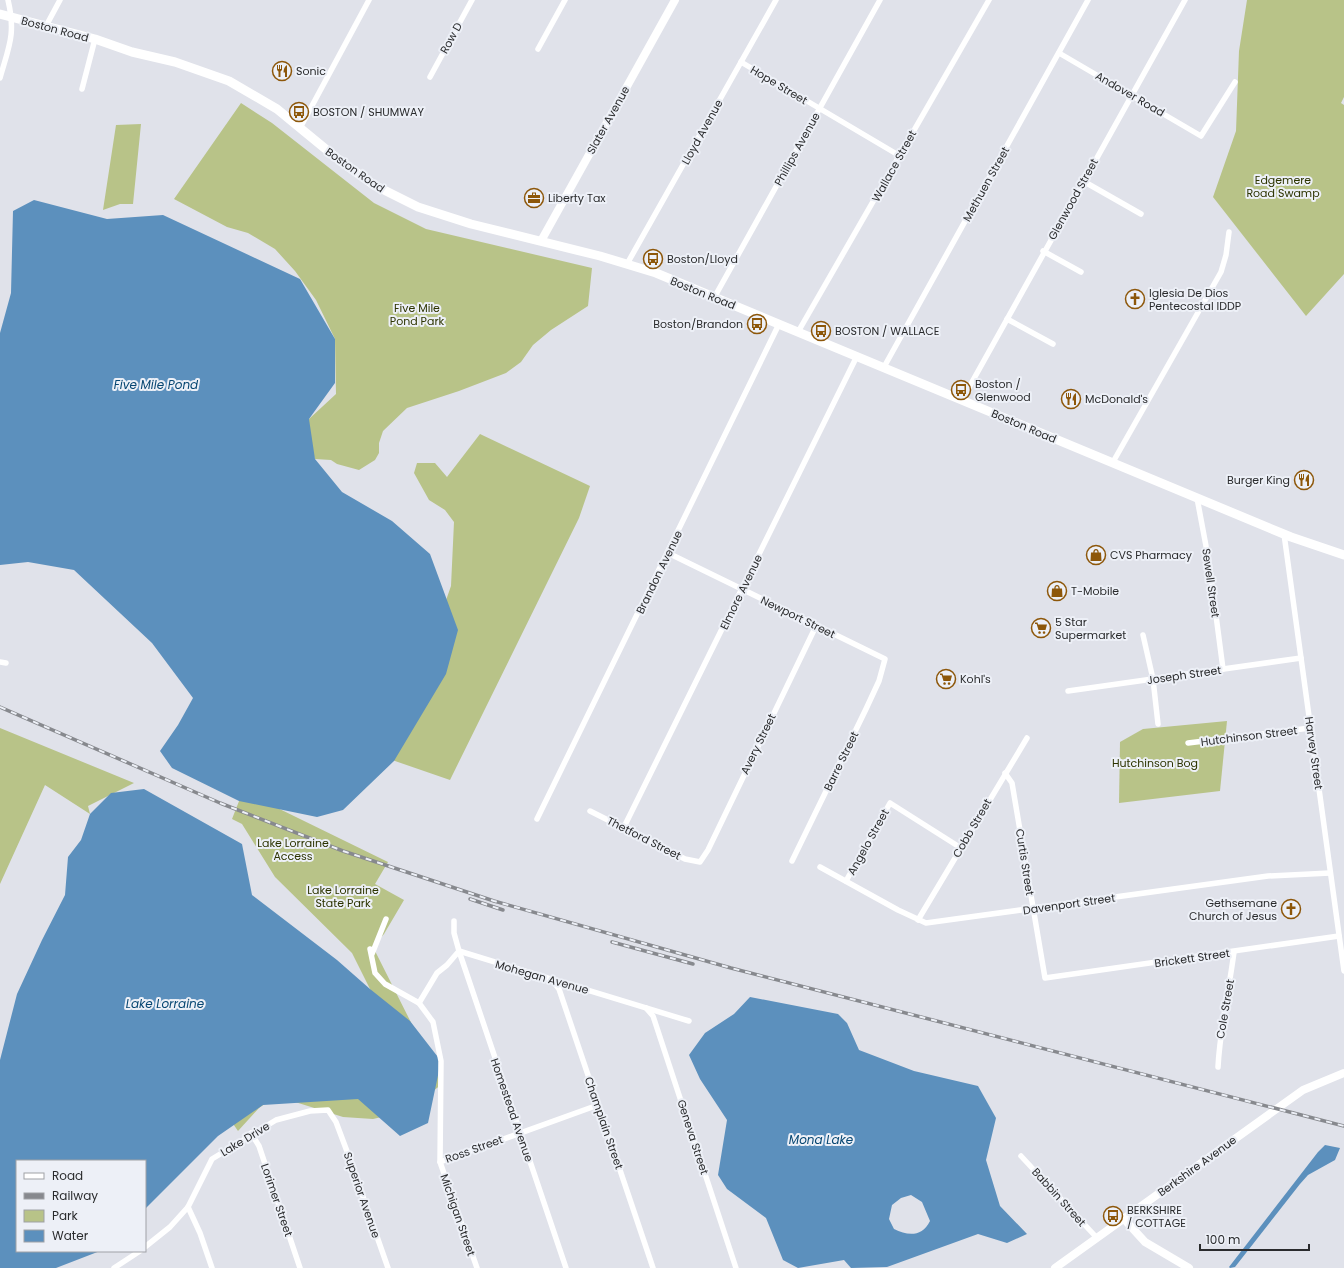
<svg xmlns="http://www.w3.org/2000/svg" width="1344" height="1268" font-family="Poppins,sans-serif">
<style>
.green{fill:#b8c388}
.water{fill:#5c90bd;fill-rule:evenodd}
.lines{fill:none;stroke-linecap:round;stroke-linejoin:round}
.street{stroke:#fff;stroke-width:5.5}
.secondary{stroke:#fff;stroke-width:8}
.primary{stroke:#fff;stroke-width:9}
.rail-casing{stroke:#87898e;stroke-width:3.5}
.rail{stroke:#edf0f7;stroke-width:2;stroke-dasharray:6;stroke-linecap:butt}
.labels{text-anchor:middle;stroke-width:4;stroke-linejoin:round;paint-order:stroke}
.street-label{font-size:11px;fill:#2a2b2d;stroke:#edf0f7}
.poi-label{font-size:11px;fill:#2a2b2d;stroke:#edf0f7;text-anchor:start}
.park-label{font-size:11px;fill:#2d3400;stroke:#edf0f7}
.water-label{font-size:12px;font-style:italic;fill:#064672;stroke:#edf0f7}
</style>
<rect width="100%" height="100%" fill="#e0e2ea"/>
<g class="green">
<path d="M1247 0H1344V97L1341 103 1344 105V274L1306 316 1213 197 1236 131 1239 51Z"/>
<path d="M241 103 272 123 374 203 426 229 592 268 588 306 551 330 533 345 521 362 506 373 459 391 407 408 383 431 379 443V453L375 460 359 470 337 464 331 460 315 459 309 443V419L336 394 335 339 316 300 295 271 275 249 248 233 227 227 174 199Z"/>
<path d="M141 124 133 204H120L103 210 116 125Z"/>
<path d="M480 434 590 486 579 518 450 780 340 742 438 623 451 586 454 522 445 510 429 500 414 473 417 463H435L447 477Z"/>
<path d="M1227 721 1220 791 1119 803 1120 742 1143 729Z"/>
<path d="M0 728 134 783 88 806 90 814 45 785 0 884Z"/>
<path d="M243 791 388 862 375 884 404 900 384 934 373 947 442 1084 408 1111 373 1119 343 1117 276 1096 259 1108 238 1131 225 1112 246 1090 267 1075 358 1099H398L417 1083 352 953 275 877 242 824 232 819Z"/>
</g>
<g class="water">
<path d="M34 200 107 219 163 215 300 279 335 339V383L309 419 315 459 342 492 392 521 430 554 458 630 446 674 394 761 343 810 317 817 239 801 172 768 160 751 178 725 193 698 152 643 74 570 28 562 0 565V333L11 293 13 211Z"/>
<path d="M144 789 242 844 252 895 337 960 370 989 410 1021 441 1061 428 1123 400 1136 358 1099 263 1105 218 1136 145 1209V1161H17V1251H100L56 1268H0V1060L17 994 42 940 65 895 68 857 81 840 90 814 111 793Z"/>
<path d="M750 997 838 1014 847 1023 859 1050 914 1071 978 1086 996 1118 986 1160 1000 1206 1027 1234 1007 1243 978 1234 887 1267 851 1268 844 1260 798 1268 783 1260 766 1218 727 1189 718 1175 727 1120 700 1079 689 1055 705 1033 734 1014ZM911 1195 922 1202 930 1221C922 1237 908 1236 894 1229L889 1219 892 1205 901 1198Z"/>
<path d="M1325 1145 1340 1148 1335 1160 1308 1175 1300 1184 1235 1267 1230 1268 1229 1267 1318 1152Z"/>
</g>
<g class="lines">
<g class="street">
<path d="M46 26 60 0"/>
<path d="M538 49 565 0"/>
<path d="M1059 53 1201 136 1235 82"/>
<path d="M741 62 900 156"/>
<path d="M430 77 472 0"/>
<path d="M0 78C9 46 16 34 8 0"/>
<path d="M82 89 95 39"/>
<path d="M300 128 369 0"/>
<path d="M1083 181 1141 214"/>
<path d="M1043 251 1081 272"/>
<path d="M627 264 776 0"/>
<path d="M714 298 880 0"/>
<path d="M1007 319 1053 344"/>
<path d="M798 332 989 0"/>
<path d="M884 367 1088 0"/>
<path d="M962 400 1185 0"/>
<path d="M1113 462 1221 272 1226 255 1229 232"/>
<path d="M1197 498 1209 562 1223 669"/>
<path d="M1284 534 1344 971"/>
<path d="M668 553 885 659 879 681 866 709 792 861"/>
<path d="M1143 635 1153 679 1158 724"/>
<path d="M0 662 6 663"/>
<path d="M1068 691 1301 658"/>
<path d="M1188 743 1310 728"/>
<path d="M1005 773 1012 783 1045 978 1339 936"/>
<path d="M590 811 685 859 700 862 708 850 816 626"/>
<path d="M537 819 779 324"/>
<path d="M624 827 857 356"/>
<path d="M820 867 898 910 926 923 1268 876 1330 873"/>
<path d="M846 881 890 803 961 848"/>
<path d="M918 920 1027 738"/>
<path d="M454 921V933L459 951 566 1268"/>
<path d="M370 949 375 973 385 984 419 1003 433 1022 441 1061 440 1162 477 1268"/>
<path d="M372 954 386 919"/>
<path d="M552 980 559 989 653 1268"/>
<path d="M419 1003 437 973 447 965 459 951 689 1021"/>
<path d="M646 1008 653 1016 736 1268"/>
<path d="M1218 1067C1220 1028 1229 991 1234 952"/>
<path d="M251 1133 259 1146 300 1268"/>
<path d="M1021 1156 1097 1238"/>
<path d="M440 1162 598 1105"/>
<path d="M188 1207 200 1233 212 1268"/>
<path d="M145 1247 170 1227 188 1207 212 1159 276 1120 310 1111 328 1110 336 1122 348 1154 388 1268"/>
<path d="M114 1268 140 1251"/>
</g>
<g class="secondary">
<path d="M541 241 675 0"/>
<path d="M1124 1219 1145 1242 1189 1268"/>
<path d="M1055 1268 1303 1090 1344 1073"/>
</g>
<path class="primary" d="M0 14 95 39 132 52 175 62 229 81 277 109 339 160 374 185 418 207 471 224 600 256 656 273 1291 537 1344 555"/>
<g class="rail-casing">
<g id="rail">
<path d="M0 707 220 803 343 851 494 901 731 968 1344 1126"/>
<path d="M470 899 503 910"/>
<path d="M612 942 693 964"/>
</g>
</g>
<use href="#rail" class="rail"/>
</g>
<defs>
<g id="restaurant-ring" transform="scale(1)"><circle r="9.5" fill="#edf0f7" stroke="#8d570a" stroke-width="1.5"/><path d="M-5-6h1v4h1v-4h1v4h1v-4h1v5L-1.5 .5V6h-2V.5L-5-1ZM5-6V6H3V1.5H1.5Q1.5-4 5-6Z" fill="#8d570a"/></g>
<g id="bus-ring" transform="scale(1)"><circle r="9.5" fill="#edf0f7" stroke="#8d570a" stroke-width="1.5"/><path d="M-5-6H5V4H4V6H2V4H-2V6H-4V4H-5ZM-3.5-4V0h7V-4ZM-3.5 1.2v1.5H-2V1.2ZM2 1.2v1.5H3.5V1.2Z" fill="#8d570a"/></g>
<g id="office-ring" transform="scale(1)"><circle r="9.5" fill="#edf0f7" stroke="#8d570a" stroke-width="1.5"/><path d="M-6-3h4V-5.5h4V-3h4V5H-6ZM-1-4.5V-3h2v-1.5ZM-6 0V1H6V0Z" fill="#8d570a"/></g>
<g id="church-ring" transform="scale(1)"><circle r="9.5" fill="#edf0f7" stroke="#8d570a" stroke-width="1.5"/><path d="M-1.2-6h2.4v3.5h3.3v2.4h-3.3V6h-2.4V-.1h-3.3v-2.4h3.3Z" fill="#8d570a"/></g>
<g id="shop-ring" transform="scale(1)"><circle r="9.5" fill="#edf0f7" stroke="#8d570a" stroke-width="1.5"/><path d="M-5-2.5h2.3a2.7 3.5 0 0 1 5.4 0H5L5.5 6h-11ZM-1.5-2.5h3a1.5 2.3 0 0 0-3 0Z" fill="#8d570a"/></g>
<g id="supermarket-ring" transform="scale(1)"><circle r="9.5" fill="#edf0f7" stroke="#8d570a" stroke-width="1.5"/><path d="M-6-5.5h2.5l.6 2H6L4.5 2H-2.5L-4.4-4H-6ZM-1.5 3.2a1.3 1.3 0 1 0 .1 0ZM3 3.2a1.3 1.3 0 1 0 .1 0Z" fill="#8d570a"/></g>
</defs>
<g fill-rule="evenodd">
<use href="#restaurant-ring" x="282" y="71"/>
<use href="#bus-ring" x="299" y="112"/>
<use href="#office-ring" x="534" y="198"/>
<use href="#bus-ring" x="653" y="259"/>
<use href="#church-ring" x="1135" y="299"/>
<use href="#bus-ring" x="757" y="324"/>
<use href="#bus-ring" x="821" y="331"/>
<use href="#bus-ring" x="961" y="390"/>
<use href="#restaurant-ring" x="1071" y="399"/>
<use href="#restaurant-ring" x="1304" y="480"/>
<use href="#shop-ring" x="1096" y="555"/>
<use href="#shop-ring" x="1057" y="591"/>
<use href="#supermarket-ring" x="1041" y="628"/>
<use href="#supermarket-ring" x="946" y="679"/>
<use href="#church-ring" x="1291" y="909"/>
<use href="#bus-ring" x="1113" y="1216"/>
</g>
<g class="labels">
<g class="street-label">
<text transform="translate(55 29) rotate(15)" y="4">Boston Road</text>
<text transform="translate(451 38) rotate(-61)" y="4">Row D</text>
<text transform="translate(779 85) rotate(31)" y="4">Hope Street</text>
<text transform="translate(1130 94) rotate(30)" y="4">Andover Road</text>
<text transform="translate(608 120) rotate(-61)" y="4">Slater Avenue</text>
<text transform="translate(702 132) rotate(-61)" y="4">Lloyd Avenue</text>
<text transform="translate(797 149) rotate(-61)" y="4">Phillips Avenue</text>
<text transform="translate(894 166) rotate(-61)" y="4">Wallace Street</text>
<text transform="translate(355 170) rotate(35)" y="4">Boston Road</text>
<text transform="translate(986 184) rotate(-61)" y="4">Methuen Street</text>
<text transform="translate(1073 199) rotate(-61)" y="4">Glenwood Street</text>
<text transform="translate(703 293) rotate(22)" y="4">Boston Road</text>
<text transform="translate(1024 426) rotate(23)" y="4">Boston Road</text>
<text transform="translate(659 572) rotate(-64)" y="4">Brandon Avenue</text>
<text transform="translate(1211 583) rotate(82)" y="4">Sewell Street</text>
<text transform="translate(741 592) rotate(-64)" y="4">Elmore Avenue</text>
<text transform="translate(798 617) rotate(26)" y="4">Newport Street</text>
<text transform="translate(1184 675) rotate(-8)" y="4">Joseph Street</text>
<text transform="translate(1249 736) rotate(-7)" y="4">Hutchinson Street</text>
<text transform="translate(758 744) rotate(-64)" y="4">Avery Street</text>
<text transform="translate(1314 753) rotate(82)" y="4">Harvey Street</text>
<text transform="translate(841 761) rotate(-64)" y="4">Barre Street</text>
<text transform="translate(972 828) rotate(-60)" y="4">Cobb Street</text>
<text transform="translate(644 838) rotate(27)" y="4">Thetford Street</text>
<text transform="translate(868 842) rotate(-61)" y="4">Angelo Street</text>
<text transform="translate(1025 862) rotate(81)" y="4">Curtis Street</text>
<text transform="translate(1069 904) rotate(-8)" y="4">Davenport Street</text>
<text transform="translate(1192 958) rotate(-8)" y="4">Brickett Street</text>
<text transform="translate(542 977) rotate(16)" y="4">Mohegan Avenue</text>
<text transform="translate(1225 1009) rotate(-80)" y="4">Cole Street</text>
<text transform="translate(512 1110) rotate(71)" y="4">Homestead Avenue</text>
<text transform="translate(604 1123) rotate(71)" y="4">Champlain Street</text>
<text transform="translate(693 1137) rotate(72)" y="4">Geneva Street</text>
<text transform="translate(245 1139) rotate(-31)" y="4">Lake Drive</text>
<text transform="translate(474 1149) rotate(-20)" y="4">Ross Street</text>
<text transform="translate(1197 1166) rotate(-36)" y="4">Berkshire Avenue</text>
<text transform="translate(362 1195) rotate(71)" y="4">Superior Avenue</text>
<text transform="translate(1059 1197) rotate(48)" y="4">Babbin Street</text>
<text transform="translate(277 1200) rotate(71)" y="4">Lorimer Street</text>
<text transform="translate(458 1215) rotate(71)" y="4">Michigan Street</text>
</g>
<g class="poi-label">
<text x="296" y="75">Sonic</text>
<text x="313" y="116">BOSTON / SHUMWAY</text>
<text x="548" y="202">Liberty Tax</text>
<text x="667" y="263">Boston/Lloyd</text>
<text x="1149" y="297">Iglesia De Dios<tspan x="1149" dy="13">Pentecostal IDDP</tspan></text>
<text x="743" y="328" text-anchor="end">Boston/Brandon</text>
<text x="835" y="335">BOSTON / WALLACE</text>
<text x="975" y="388">Boston /<tspan x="975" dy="13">Glenwood</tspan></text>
<text x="1085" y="403">McDonald's</text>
<text x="1290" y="484" text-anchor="end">Burger King</text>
<text x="1110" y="559">CVS Pharmacy</text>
<text x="1071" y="595">T-Mobile</text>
<text x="1055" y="626">5 Star<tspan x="1055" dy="13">Supermarket</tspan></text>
<text x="960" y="683">Kohl's</text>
<text x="1277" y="907" text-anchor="end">Gethsemane<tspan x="1277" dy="13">Church of Jesus</tspan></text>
<text x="1127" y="1214">BERKSHIRE<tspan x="1127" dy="13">/ COTTAGE</tspan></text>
</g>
<g class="park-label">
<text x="1283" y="184">Edgemere<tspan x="1283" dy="13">Road Swamp</tspan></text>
<text x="417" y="312">Five Mile<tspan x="417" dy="13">Pond Park</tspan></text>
<text x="1155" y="767">Hutchinson Bog</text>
<text x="293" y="847">Lake Lorraine<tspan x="293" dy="13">Access</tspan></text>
<text x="343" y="894">Lake Lorraine<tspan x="343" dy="13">State Park</tspan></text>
</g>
<g class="water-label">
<text x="156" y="389">Five Mile Pond</text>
<text x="165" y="1008">Lake Lorraine</text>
<text x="821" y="1144">Mona Lake</text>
</g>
</g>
<rect x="16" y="1160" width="130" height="92" fill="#edf0f7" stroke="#9fa1a6"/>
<rect x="24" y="1173" width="20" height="6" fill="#ffffff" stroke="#9fa1a6"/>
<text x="52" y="1180" font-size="12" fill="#2a2b2d">Road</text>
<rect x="24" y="1193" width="20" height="6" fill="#87898e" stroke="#9fa1a6"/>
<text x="52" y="1200" font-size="12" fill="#2a2b2d">Railway</text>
<rect x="24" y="1210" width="20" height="12" fill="#b8c388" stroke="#9fa1a6"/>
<text x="52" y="1220" font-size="12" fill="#2a2b2d">Park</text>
<rect x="24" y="1230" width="20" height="12" fill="#5c90bd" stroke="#9fa1a6"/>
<text x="52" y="1240" font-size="12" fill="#2a2b2d">Water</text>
<path d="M1200 1244v6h109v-6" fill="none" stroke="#2a2b2d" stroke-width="2"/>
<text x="1206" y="1244" font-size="12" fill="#2a2b2d" stroke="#edf0f7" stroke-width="3" paint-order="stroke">100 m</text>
</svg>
